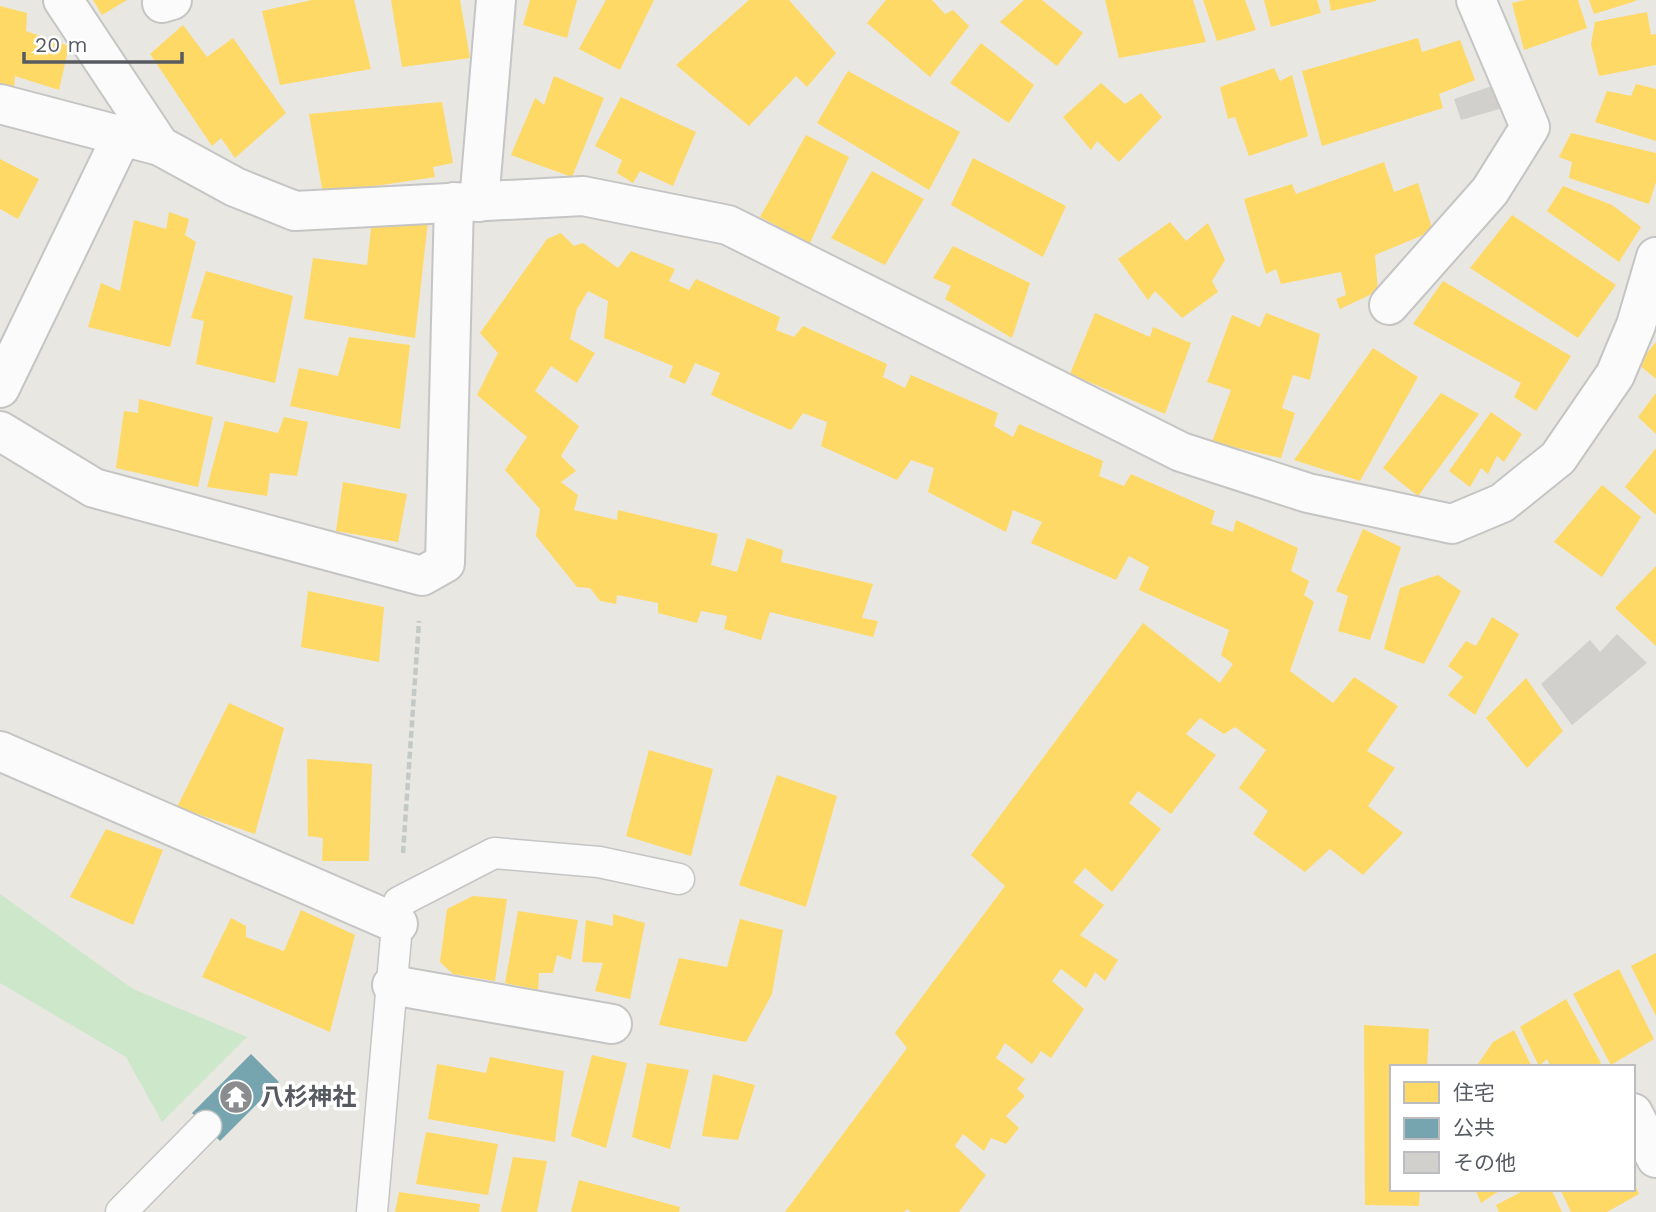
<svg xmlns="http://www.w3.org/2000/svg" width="1656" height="1212" font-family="'Work Sans','Noto Sans JP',sans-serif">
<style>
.green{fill:#cde7ca}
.homes{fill:#ffd966}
.public{fill:#76a5af}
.building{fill:#d2d0cd}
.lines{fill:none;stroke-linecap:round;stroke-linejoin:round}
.service-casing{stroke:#c4c5c4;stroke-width:33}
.pedestrian-casing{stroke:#c4c5c4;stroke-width:42}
.minor-casing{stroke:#c4c5c4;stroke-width:42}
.path{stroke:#c3c9c6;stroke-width:4.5;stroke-dasharray:7 3.5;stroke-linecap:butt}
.service{stroke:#fcfbfb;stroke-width:30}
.pedestrian{stroke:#fcfbfb;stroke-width:38}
.minor{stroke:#fcfbfb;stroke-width:38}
.labels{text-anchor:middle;stroke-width:7;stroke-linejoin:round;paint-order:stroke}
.poi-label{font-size:24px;font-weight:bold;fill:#575b61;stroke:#fff;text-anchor:start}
</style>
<rect width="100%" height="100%" fill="#e8e7e2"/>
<path class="green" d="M0 894 133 989 247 1037 162 1122 126 1057 0 983Z"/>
<g class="homes">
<path d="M93 0H127L102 15Z"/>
<path d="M312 0H354L371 69 280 85 262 11Z"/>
<path d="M391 0H460L470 58 402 67Z"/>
<path d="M530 0H577L567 38 523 25Z"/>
<path d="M606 0H654L620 70 579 49Z"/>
<path d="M749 0H789L836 53 807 87 796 76 749 126 676 65Z"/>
<path d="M886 0H932L945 14 953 10 969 26 930 77 867 23Z"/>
<path d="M1024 0H1042L1083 33 1057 66 1000 22Z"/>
<path d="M1105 0H1193L1206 42 1119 58Z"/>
<path d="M1203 0H1245L1256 30 1217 41Z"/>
<path d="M1264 0H1317L1321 13 1271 27Z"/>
<path d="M1329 0H1376V1L1331 11Z"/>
<path d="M1525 0H1578L1587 28 1524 50 1512 3Z"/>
<path d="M1589 0H1636V1L1594 14Z"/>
<path d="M0 6 27 13 26 31 69 46 59 90 15 76 14 88 0 83Z"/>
<path d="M1647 12 1651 35 1656 34V65L1599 76 1591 44 1595 22Z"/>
<path d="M183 25 207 57 233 38 286 113 235 158 221 138 212 146 150 54Z"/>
<path d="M1418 38 1422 52 1460 40 1475 80 1439 94 1443 108 1322 146 1302 71Z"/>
<path d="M981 43 1034 85 1009 123 950 83Z"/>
<path d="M1274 68 1280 81 1292 75 1308 136 1249 156 1235 117 1228 119 1220 87Z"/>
<path d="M848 71 960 132 929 190 817 123Z"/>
<path d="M554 76 604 98 572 177 511 155 535 98 544 105Z"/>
<path d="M1101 83 1125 104 1141 93 1162 117 1119 162 1097 141 1091 150 1063 117Z"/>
<path d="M1636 84 1656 89V141L1595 122 1607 91 1631 96Z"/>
<path d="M621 97 696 132 673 186 640 171 633 183 617 173 622 160 595 146Z"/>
<path d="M442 102 453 163 433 167 435 177 323 194 309 114Z"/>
<path d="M1571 133 1656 153V182L1649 204 1569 178 1572 162 1559 157Z"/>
<path d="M806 135 849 157 810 243 760 217Z"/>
<path d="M973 158 1066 206 1043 257 951 205Z"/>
<path d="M0 159 39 179 18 219 0 209Z"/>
<path d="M1384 162 1394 192 1418 183 1433 231 1375 255 1378 291 1340 309 1336 299 1346 295 1341 272 1281 284 1276 269 1266 274 1244 199 1292 184 1296 194Z"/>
<path d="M872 171 924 199 885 265 831 238Z"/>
<path d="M1563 186 1612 205 1641 227 1619 262 1547 211Z"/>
<path d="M169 212 189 219 185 235 196 242 170 347 88 327 101 283 120 291 134 220 166 229Z"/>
<path d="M1512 215 1616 285 1578 338 1470 268Z"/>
<path d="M372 219 428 221 415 338 304 319 313 258 367 265Z"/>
<path d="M1170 222 1186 241 1208 223 1225 260 1212 281 1218 292 1182 318 1155 291 1148 300 1118 259Z"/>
<path d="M561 233 574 246 583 243 618 268 631 251 675 269 669 281 689 290 696 279 780 317 776 330 794 337 803 326 887 364 883 377 905 388 911 375 998 413 994 426 1013 437 1019 424 1103 461 1099 476 1124 486 1131 474 1215 511 1211 524 1233 532 1236 520 1298 548 1291 571 1309 581 1304 595 1314 602 1290 671 1333 703 1354 677 1398 706 1367 751 1395 768 1368 806 1403 833 1363 875 1330 849 1305 872 1253 834 1268 811 1239 788 1266 750 1235 727 1224 734 1200 718 1186 734 1216 755 1171 814 1138 791 1129 803 1161 829 1112 892 1085 868 1073 882 1104 905 1080 935 1118 960 1105 981 1095 972 1086 988 1061 969 1052 981 1084 1009 1051 1058 1041 1051 1032 1064 1005 1043 996 1058 1025 1079 1017 1089 1025 1096 1006 1116 1019 1128 1006 1144 991 1138 984 1151 963 1134 955 1146 986 1175 959 1212H911L907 1209 904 1212H785L907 1048 895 1033 1005 886 971 855 1143 623 1220 683 1233 664 1221 655 1229 630 1139 590 1149 567 1129 556 1116 580 1031 543 1042 522 1013 510 1006 532 928 492 934 468 911 460 897 480 821 446 827 422 803 413 791 430 711 395 720 373 695 363 685 384 669 377 673 366 604 338 608 301 588 291 577 309 570 339 595 353 577 383 551 366 535 391 579 426 561 456 576 471 561 482 578 495 574 510 617 520 618 510 718 534 711 565 737 572 747 538 783 550 781 562 873 584 862 618 878 621 873 637 770 612 761 640 724 629 727 616 701 611 697 623 658 613V603L617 595 616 604 600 601 590 588 577 587 536 536 540 509 505 470 527 437 477 395 498 353 480 333 547 239Z"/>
<path d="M953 246 1030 283 1012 338 945 299 951 286 933 278Z"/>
<path d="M206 271 293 296 275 383 196 364 204 321 191 318Z"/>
<path d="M1443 281 1571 356 1536 411 1514 397 1521 383 1413 324Z"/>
<path d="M1095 313 1150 337 1153 327 1191 343 1165 414 1070 374Z"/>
<path d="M1266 313 1320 334 1310 380 1293 375 1282 408 1295 413 1281 458 1212 442 1231 390 1207 382 1232 315 1260 327Z"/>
<path d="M349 337 410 345 400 429 290 406 299 368 338 376Z"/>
<path d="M1656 342V379L1638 364Z"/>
<path d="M1373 348 1418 377 1360 481 1294 460Z"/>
<path d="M1441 393 1479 414 1418 496 1383 468Z"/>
<path d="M1656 393V434L1638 417Z"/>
<path d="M139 399 213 417 198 487 116 468 124 411 138 413Z"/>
<path d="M1491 412 1522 434 1504 462 1497 456 1488 474 1481 468 1470 487 1449 471Z"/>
<path d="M284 417 308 422 297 476 270 473 267 496 207 487 225 421 278 433Z"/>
<path d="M1656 448V515L1625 487Z"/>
<path d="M343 482 407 494 398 542 336 531Z"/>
<path d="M1602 485 1641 517 1602 577 1554 542Z"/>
<path d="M1363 529 1401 547 1370 640 1338 631 1348 596 1336 591Z"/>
<path d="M1656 566V646L1615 608Z"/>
<path d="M1438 575 1461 591 1424 664 1384 649 1400 588Z"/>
<path d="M308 591 384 607 379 662 301 647Z"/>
<path d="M1492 617 1519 634 1475 715 1448 695 1463 677 1448 666 1466 641 1476 646Z"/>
<path d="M1526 678 1563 731 1527 768 1486 718Z"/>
<path d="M229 703 284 728 255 834 177 807Z"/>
<path d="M649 750 713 769 691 856 626 836Z"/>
<path d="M307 759 372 764 369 861H322L323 838 308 836Z"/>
<path d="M777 775 837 796 806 907 739 885Z"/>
<path d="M106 829 163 850 133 925 70 897Z"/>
<path d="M473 896 507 899 495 981 453 974 440 962 447 909Z"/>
<path d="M301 910 355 935 330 1032 202 977 231 918 246 926V937L284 951Z"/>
<path d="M518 911 578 920 571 960 557 955 553 973H539L538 990 505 983Z"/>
<path d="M613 914 645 923 630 999 595 991 603 963 582 962 586 920 613 926Z"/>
<path d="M740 919 783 930 772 994 746 1042 659 1025 679 958 727 967Z"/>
<path d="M1656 953V1016L1631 966Z"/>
<path d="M1619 969 1654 1039 1611 1065 1573 994Z"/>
<path d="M1566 999 1601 1063 1595 1067H1551L1547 1059 1539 1066 1520 1027Z"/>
<path d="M1364 1025 1429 1029 1427 1067H1392V1189H1420L1419 1206 1365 1205Z"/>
<path d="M1514 1030 1532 1067H1476L1493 1042Z"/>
<path d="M592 1055 627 1063 606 1148 571 1136Z"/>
<path d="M490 1057 564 1071 555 1142 428 1119 437 1064 486 1073Z"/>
<path d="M647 1063 689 1070 670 1149 632 1137Z"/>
<path d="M713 1074 755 1085 738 1140 702 1136Z"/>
<path d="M426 1132 498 1144 488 1195 416 1184Z"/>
<path d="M513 1157 547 1161 537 1212H501Z"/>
<path d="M579 1180 680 1207 679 1212H571Z"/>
<path d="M1633 1180 1639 1194 1607 1212H1571L1560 1189H1633Z"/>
<path d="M1475 1189H1502L1481 1203Z"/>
<path d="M1527 1189H1551L1562 1212H1499L1496 1205Z"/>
<path d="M399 1192 480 1204 479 1212H395Z"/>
</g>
<path class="public" d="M251 1054 279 1082 220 1141 192 1113Z"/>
<g class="building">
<path d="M1495 85 1503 108 1461 120 1454 99Z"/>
<path d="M1617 634 1647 663 1572 725 1541 684 1590 640 1600 652Z"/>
</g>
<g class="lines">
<g class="service-casing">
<g id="service">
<path d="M121 1212 206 1126"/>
<path d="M372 1212 399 902 494 853 599 862 679 879"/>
</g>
</g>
<g class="pedestrian-casing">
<path id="pedestrian" d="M162 3 172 0"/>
</g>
<g class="minor-casing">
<g id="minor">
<path d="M63 0 160 146"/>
<path d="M0 104 160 146 235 187 295 211 583 196 728 225 1181 452 1308 493 1452 524 1502 503 1558 458 1615 375 1636 325 1656 257"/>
<path d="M479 202 496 0"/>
<path d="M1389 305 1490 191 1530 127 1476 0"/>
<path d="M0 388 122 136"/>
<path d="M0 431 94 488 422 576 445 563 454 202"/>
<path d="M0 751 398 924"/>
<path d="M392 985 612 1024"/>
<path d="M1633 1113 1656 1158"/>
</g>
</g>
<path class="path" d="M403 853 419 621"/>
<use href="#service" class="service"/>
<use href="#pedestrian" class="pedestrian"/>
<use href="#minor" class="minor"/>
</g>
<defs>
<g id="temple-disc" transform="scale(1.75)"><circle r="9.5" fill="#8a8c8e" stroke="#fff"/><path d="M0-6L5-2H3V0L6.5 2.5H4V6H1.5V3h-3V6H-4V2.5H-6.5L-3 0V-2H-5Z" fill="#fff"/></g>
</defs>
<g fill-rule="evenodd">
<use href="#temple-disc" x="236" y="1097"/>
</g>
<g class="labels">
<g class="poi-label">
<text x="260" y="1105">八杉神社</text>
</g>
</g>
<rect x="1390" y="1065" width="245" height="126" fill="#ffffff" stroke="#bcbdc0" stroke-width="2"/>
<rect x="1404" y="1082" width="35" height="21" fill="#ffd966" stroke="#bcbdc0" stroke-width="2"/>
<text x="1453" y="1100" font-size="21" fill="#575b61">住宅</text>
<rect x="1404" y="1118" width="35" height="21" fill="#76a5af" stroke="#bcbdc0" stroke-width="2"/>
<text x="1453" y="1135" font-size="21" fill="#575b61">公共</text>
<rect x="1404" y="1152" width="35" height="21" fill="#d2d0cd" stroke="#bcbdc0" stroke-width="2"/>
<text x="1453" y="1170" font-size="21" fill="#575b61">その他</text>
<path d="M24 52v10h158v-10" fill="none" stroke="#575b61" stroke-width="3.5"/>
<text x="35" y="52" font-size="21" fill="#575b61" stroke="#ffffff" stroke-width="5" paint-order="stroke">20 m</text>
</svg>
